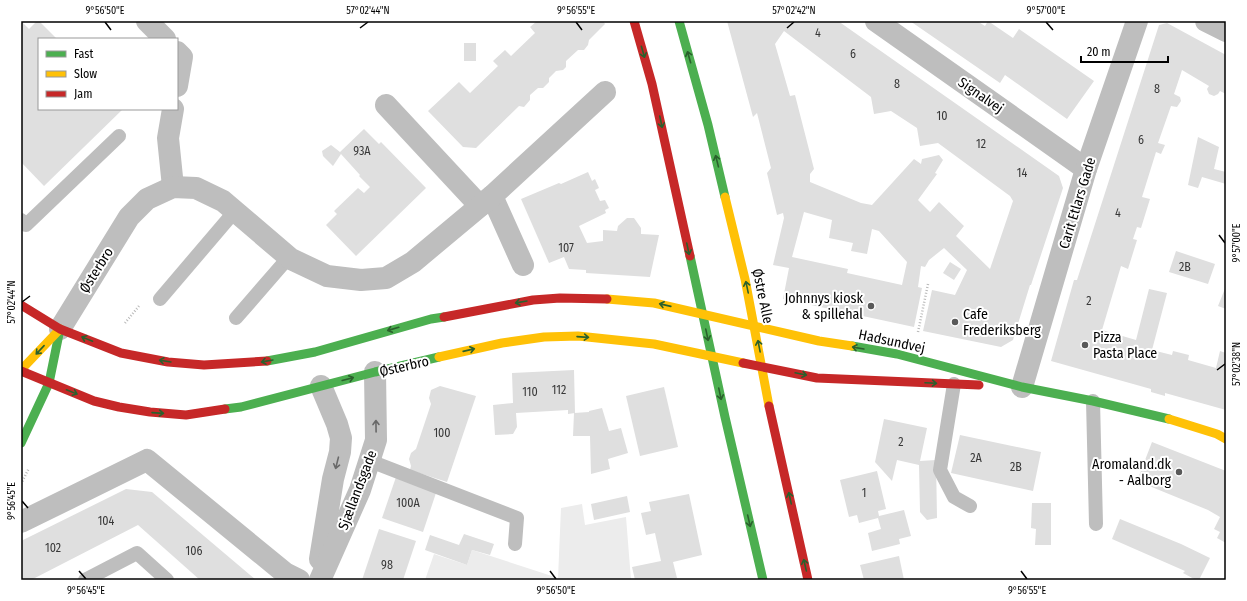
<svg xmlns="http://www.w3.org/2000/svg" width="1247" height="601" font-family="'Fira Sans Condensed',sans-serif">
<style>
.green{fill:#ececec}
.building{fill:#dfdfdf;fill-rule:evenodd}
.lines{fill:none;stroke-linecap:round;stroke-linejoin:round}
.path{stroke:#b9b9b9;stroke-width:2.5;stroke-dasharray:1 2;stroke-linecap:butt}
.lane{stroke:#bebebe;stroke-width:14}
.street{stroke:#bebebe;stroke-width:22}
.fast{stroke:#4caf50;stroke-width:9}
.slow{stroke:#ffc107;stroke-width:9}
.jam{stroke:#c62828;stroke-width:9}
.oneway{stroke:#2a602c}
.oneway2{stroke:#686868}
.ticks{fill:none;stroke:#000;stroke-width:1.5}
.poi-dot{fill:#595959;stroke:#fff;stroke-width:1.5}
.labels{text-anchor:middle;stroke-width:4;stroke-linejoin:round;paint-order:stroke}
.number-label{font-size:12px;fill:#383838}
.street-label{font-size:14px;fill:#000;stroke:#fff}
.poi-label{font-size:14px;fill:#000;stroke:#fff;text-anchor:end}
.neatline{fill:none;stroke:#000;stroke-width:1.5}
.ticks-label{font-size:10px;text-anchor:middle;fill:#000}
</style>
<rect width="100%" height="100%" fill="#fff"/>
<path class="green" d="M582 504 585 525 626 517 631 580H425L434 554 467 565 472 550 558 578 561 508Z"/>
<g class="building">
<path d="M21 21 29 29 37 21H39L57 39H39V109H123L44 186 21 162Z"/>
<path d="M537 21H603L605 24 589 40 588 45 584 50H578L566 61V67L563 70 556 71 549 78V82L543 88H538L530 95V100L524 107 519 106 476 148 463 147 428 111 459 82 470 93 498 66 493 61 505 50 511 56 535 33 530 27Z"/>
<path d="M727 21H838L1059 176 1063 188 1031 285H1030L1013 340 1001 347 923 331 932 290 955 295 967 270 944 248 929 260 925 267 921 266 918 287 922 288 914 327 783 299 789 268 773 265 784 218 783 213 777 215 767 173 771 168 757 113 753 117ZM784 31 871 97 874 114 891 111 917 128 920 146 938 143 1010 196 1013 201 990 269 956 236 964 226 939 202 930 212 918 200 937 174 935 173 943 160 939 155 922 159 921 164 914 159 872 205 861 203 810 182V174L814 169 795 95 790 96 775 44ZM804 212 832 220 829 238 853 243 851 251 867 254 872 229 879 231 907 262 902 285 847 273 848 269 792 257Z"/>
<path d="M910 21H977L985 26 988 21 1013 38 1019 29 1094 81 1067 119 1005 75 1000 83Z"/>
<path d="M1167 23 1226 55V94L1220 91 1218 94 1214 96 1209 94 1207 89 1209 86 1182 70 1174 94 1180 97 1181 101 1177 107 1171 106 1158 143 1165 145 1161 154 1156 152 1142 197 1150 199 1141 228 1137 227 1133 239 1137 240 1128 269 1121 266 1102 330 1136 340 1149 289 1167 293 1152 350 1172 355 1173 351 1189 355 1188 360 1216 368 1220 351 1226 353V410L1165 393V396L1151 392V389L1051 361 1074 280H1077L1159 25Z"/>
<rect x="464" y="43" width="12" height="18"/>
<path d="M364 129 379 144 381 142 426 188 356 256 326 225 337 214 334 211 358 188 364 193 370 187 359 176 360 175 341 154 333 166 323 156 322 151 331 145 340 152Z"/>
<path d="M1198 137 1219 147 1214 169 1226 172V184L1202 177 1198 188 1188 185Z"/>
<path d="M588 172 592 181 595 179 599 188 595 190 600 201 605 200 609 208 605 210 606 213 579 226 587 243 603 241V230L617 231 618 226 627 218H634L641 228V234L659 235 650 277 586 273V270L569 269 564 257 549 263 521 199 559 183 561 184Z"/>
<path d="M1176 251 1215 264 1208 284 1169 272Z"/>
<path d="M950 262 961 269 954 280 943 273Z"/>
<path d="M1226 286V309L1218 306Z"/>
<path d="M574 370 575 413 568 414V410L516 413 517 427 513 434 495 435 493 405 513 403 512 373Z"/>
<path d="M440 386 476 396 447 482 410 470 411 466 409 459 411 453 416 449 431 404 429 398 431 390Z"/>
<path d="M664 387 678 447 640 456 626 396Z"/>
<path d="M602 408 609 431 621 428 628 453 608 459 610 469 591 474 590 436H573L574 413 589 412V411Z"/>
<path d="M884 419 927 428 920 461 936 460 937 518 927 520 920 512 919 465 897 460 892 481 875 462Z"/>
<path d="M960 435 1041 452 1033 491 951 473Z"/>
<path d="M1152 442 1226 471V543L1217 538 1220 532 1214 529 1220 517 1208 510 1137 481Z"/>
<path d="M877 471 886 509 878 511 879 516 904 510 911 536 899 539 900 544 872 551 868 533 881 529 878 518 859 523 857 515 849 517 840 480Z"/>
<path d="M396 477 437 490 423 532 382 518Z"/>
<path d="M126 489 152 492 256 580H200L138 525 31 580H21V541Z"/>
<path d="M689 494 702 555 673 562 677 578 669 579V580H635L632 567 661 561 655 533 646 535 641 513 651 511 649 502Z"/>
<path d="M627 496 630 512 594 520 591 504Z"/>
<path d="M1032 503H1051V545H1035L1036 529 1031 528Z"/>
<path d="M1120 519 1181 544 1210 558 1199 580H1196L1183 573 1185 571 1112 539Z"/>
<path d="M379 529 416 541 403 580H362Z"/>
<path d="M464 534 494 544 490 555 472 550 467 565 425 550 430 535 459 545Z"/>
<path d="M899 556 904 580H864L860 565Z"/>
</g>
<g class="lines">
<g class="path">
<path d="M125 323 139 306"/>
<path d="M918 332 928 284"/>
<path d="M21 484 29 468"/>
</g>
<g class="lane">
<path d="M21 220 26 225 119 136"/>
<path d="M160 299 235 211"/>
<path d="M236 318 289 257"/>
<path d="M954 384 940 470 954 497 970 506"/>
<path d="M1093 401 1096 524"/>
<path d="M370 461 517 518 515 544"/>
<path d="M85 580 137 553 167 580"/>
</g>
<g class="street">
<path d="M147 21 165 39"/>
<path d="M876 21 1086 169"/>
<path d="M1206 21 1226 31"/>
<path d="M177 52 182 57 177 86"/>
<path d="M386 105 480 206"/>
<path d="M173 109 168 138 173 187"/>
<path d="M492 196 523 265"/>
<path d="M60 329 129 217 147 199 173 187 196 188 223 201 291 259 327 276 361 280 386 278 413 262 492 196 605 92"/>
<path d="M1022 387 1086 169 1137 21"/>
<path d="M21 522 147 460 285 573 299 580"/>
<path d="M320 559 333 479 340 452 341 438 337 424 321 386"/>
<path d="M320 580 360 490 376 440 375 372"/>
</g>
<g class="fast">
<path d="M679 21 708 125 725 197"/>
<path d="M690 256 725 417 763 580"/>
<path d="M852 346 897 354 1022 387 1093 401 1169 419"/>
<path d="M267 361 315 352 431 319 444 317"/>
<path d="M225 409 241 407 375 372 439 357"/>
<path d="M21 443 49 383 60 329"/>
</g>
<g class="slow">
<path d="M725 197 745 279 769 406"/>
<path d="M607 299 654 303 819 341 852 346"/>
<path d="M439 357 502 343 544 337 578 336 654 344 743 363"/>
<path d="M21 370 60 329"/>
<path d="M1169 419 1217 434 1226 439"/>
</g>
<g class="jam">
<path d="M634 21 652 84 690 256"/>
<path d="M21 305 60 329 121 353 168 362 204 365 267 361"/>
<path d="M444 317 533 300 560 298 607 299"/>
<path d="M743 363 817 378 979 385"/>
<path d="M21 371 94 401 119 407 150 412 186 415 225 409"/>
<path d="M769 406 808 580"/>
</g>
</g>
<defs><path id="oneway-shaft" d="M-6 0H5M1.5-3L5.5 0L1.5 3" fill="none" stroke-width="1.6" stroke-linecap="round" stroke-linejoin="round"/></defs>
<g class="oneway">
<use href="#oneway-shaft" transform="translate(643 52) rotate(74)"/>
<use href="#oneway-shaft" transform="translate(689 57) rotate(-106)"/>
<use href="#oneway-shaft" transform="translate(661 122) rotate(78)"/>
<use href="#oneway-shaft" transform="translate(717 161) rotate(-104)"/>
<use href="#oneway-shaft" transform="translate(688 249) rotate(78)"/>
<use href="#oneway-shaft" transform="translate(747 287) rotate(-102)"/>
<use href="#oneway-shaft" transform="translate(521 302) rotate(170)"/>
<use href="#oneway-shaft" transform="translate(665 305) rotate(-167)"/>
<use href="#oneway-shaft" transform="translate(393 329) rotate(164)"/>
<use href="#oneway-shaft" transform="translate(707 335) rotate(78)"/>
<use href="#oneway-shaft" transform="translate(583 337) rotate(4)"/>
<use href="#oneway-shaft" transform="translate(87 339) rotate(-158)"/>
<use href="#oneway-shaft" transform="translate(759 346) rotate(-101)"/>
<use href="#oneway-shaft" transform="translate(858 348) rotate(-170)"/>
<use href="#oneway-shaft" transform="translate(40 350) rotate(133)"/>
<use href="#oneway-shaft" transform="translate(469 350) rotate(-13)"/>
<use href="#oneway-shaft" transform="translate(165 361) rotate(-171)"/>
<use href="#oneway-shaft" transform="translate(267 361) rotate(170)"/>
<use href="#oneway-shaft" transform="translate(801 374) rotate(12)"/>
<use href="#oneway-shaft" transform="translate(348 379) rotate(-15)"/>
<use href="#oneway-shaft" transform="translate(931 383) rotate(3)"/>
<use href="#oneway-shaft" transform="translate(72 392) rotate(22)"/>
<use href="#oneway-shaft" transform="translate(720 394) rotate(78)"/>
<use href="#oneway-shaft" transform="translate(158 413) rotate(4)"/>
<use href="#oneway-shaft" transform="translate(790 498) rotate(-102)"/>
<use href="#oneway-shaft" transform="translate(749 521) rotate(77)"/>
<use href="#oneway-shaft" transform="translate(805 565) rotate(-103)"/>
</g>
<g class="oneway2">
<use href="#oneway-shaft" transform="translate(376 426) rotate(-91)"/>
<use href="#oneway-shaft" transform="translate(337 463) rotate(104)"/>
</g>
<path class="ticks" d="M105 22 111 30M576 22 582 30M1046 22 1053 30M360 28 368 22M787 28 794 22M1219 235 1225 243M22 302 30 296M1217 370 1225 364M22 501 28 508M79 571 86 579M550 571 556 579M1021 571 1027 579"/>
<g class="poi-dot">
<circle cx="871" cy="306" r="4"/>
<circle cx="955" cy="322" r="4"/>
<circle cx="1085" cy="345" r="4"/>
<circle cx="1179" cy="472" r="4"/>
</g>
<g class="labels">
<g class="number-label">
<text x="818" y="37">4</text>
<text x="853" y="58">6</text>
<text x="897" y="88">8</text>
<text x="1157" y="93">8</text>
<text x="942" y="120">10</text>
<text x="1141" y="144">6</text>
<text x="981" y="148">12</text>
<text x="362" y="155">93A</text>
<text x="1022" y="177">14</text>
<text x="1118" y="217">4</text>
<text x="566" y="252">107</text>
<text x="1185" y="271">2B</text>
<text x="1089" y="305">2</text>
<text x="559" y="394">112</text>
<text x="530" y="396">110</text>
<text x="442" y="437">100</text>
<text x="901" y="446">2</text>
<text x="976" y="462">2A</text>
<text x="1016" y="471">2B</text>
<text x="864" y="497">1</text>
<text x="408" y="507">100A</text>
<text x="106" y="525">104</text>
<text x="53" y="552">102</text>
<text x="194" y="555">106</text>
<text x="387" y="569">98</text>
</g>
<g class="street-label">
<text transform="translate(981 95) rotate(35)" y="5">Signalvej</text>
<text transform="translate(1077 203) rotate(-73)" y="5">Carit Etlars Gade</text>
<text transform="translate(96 270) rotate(-58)" y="5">Østerbro</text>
<text transform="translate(763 296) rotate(78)" y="5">Østre Alle</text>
<text transform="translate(892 341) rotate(12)" y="5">Hadsundvej</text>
<text transform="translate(404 366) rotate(-13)" y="5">Østerbro</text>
<text transform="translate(357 490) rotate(-69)" y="5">Sjællandsgade</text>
</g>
<g class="poi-label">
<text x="863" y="303">Johnnys kiosk<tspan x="863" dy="16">&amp; spillehal</tspan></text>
<text x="963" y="319" text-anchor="start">Cafe<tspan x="963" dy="16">Frederiksberg</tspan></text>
<text x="1093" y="342" text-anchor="start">Pizza<tspan x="1093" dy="16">Pasta Place</tspan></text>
<text x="1171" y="469">Aromaland.dk<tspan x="1171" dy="16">- Aalborg</tspan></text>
</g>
</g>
<rect width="1247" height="601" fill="none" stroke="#ffffff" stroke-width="44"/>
<rect x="38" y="38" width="140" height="72" fill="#ffffff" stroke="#999999"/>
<rect x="46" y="51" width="20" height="6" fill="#4caf50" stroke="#999999"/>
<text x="74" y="58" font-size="12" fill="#000000">Fast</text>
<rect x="46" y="71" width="20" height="6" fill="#ffc107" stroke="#999999"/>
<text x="74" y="78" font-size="12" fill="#000000">Slow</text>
<rect x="46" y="91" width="20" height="6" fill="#c62828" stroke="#999999"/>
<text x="74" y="98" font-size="12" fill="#000000">Jam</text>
<path d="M1081 56v6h87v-6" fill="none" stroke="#000000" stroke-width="2"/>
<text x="1087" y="56" font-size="12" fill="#000000" stroke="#ffffff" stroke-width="3" paint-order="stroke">20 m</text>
<rect x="22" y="22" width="1203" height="557" class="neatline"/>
<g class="ticks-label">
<text x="105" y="14">9°56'50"E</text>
<text x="368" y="14">57°02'44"N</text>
<text x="576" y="14">9°56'55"E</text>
<text x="794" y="14">57°02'42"N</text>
<text x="1046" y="14">9°57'00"E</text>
<text transform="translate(1236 243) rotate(-90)" y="4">9°57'00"E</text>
<text transform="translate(11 302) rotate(-90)" y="4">57°02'44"N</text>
<text transform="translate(1236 364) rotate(-90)" y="4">57°02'38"N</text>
<text transform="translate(11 501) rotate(-90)" y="4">9°56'45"E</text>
<text x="86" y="594">9°56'45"E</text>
<text x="556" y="594">9°56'50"E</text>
<text x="1027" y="594">9°56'55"E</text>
</g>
</svg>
